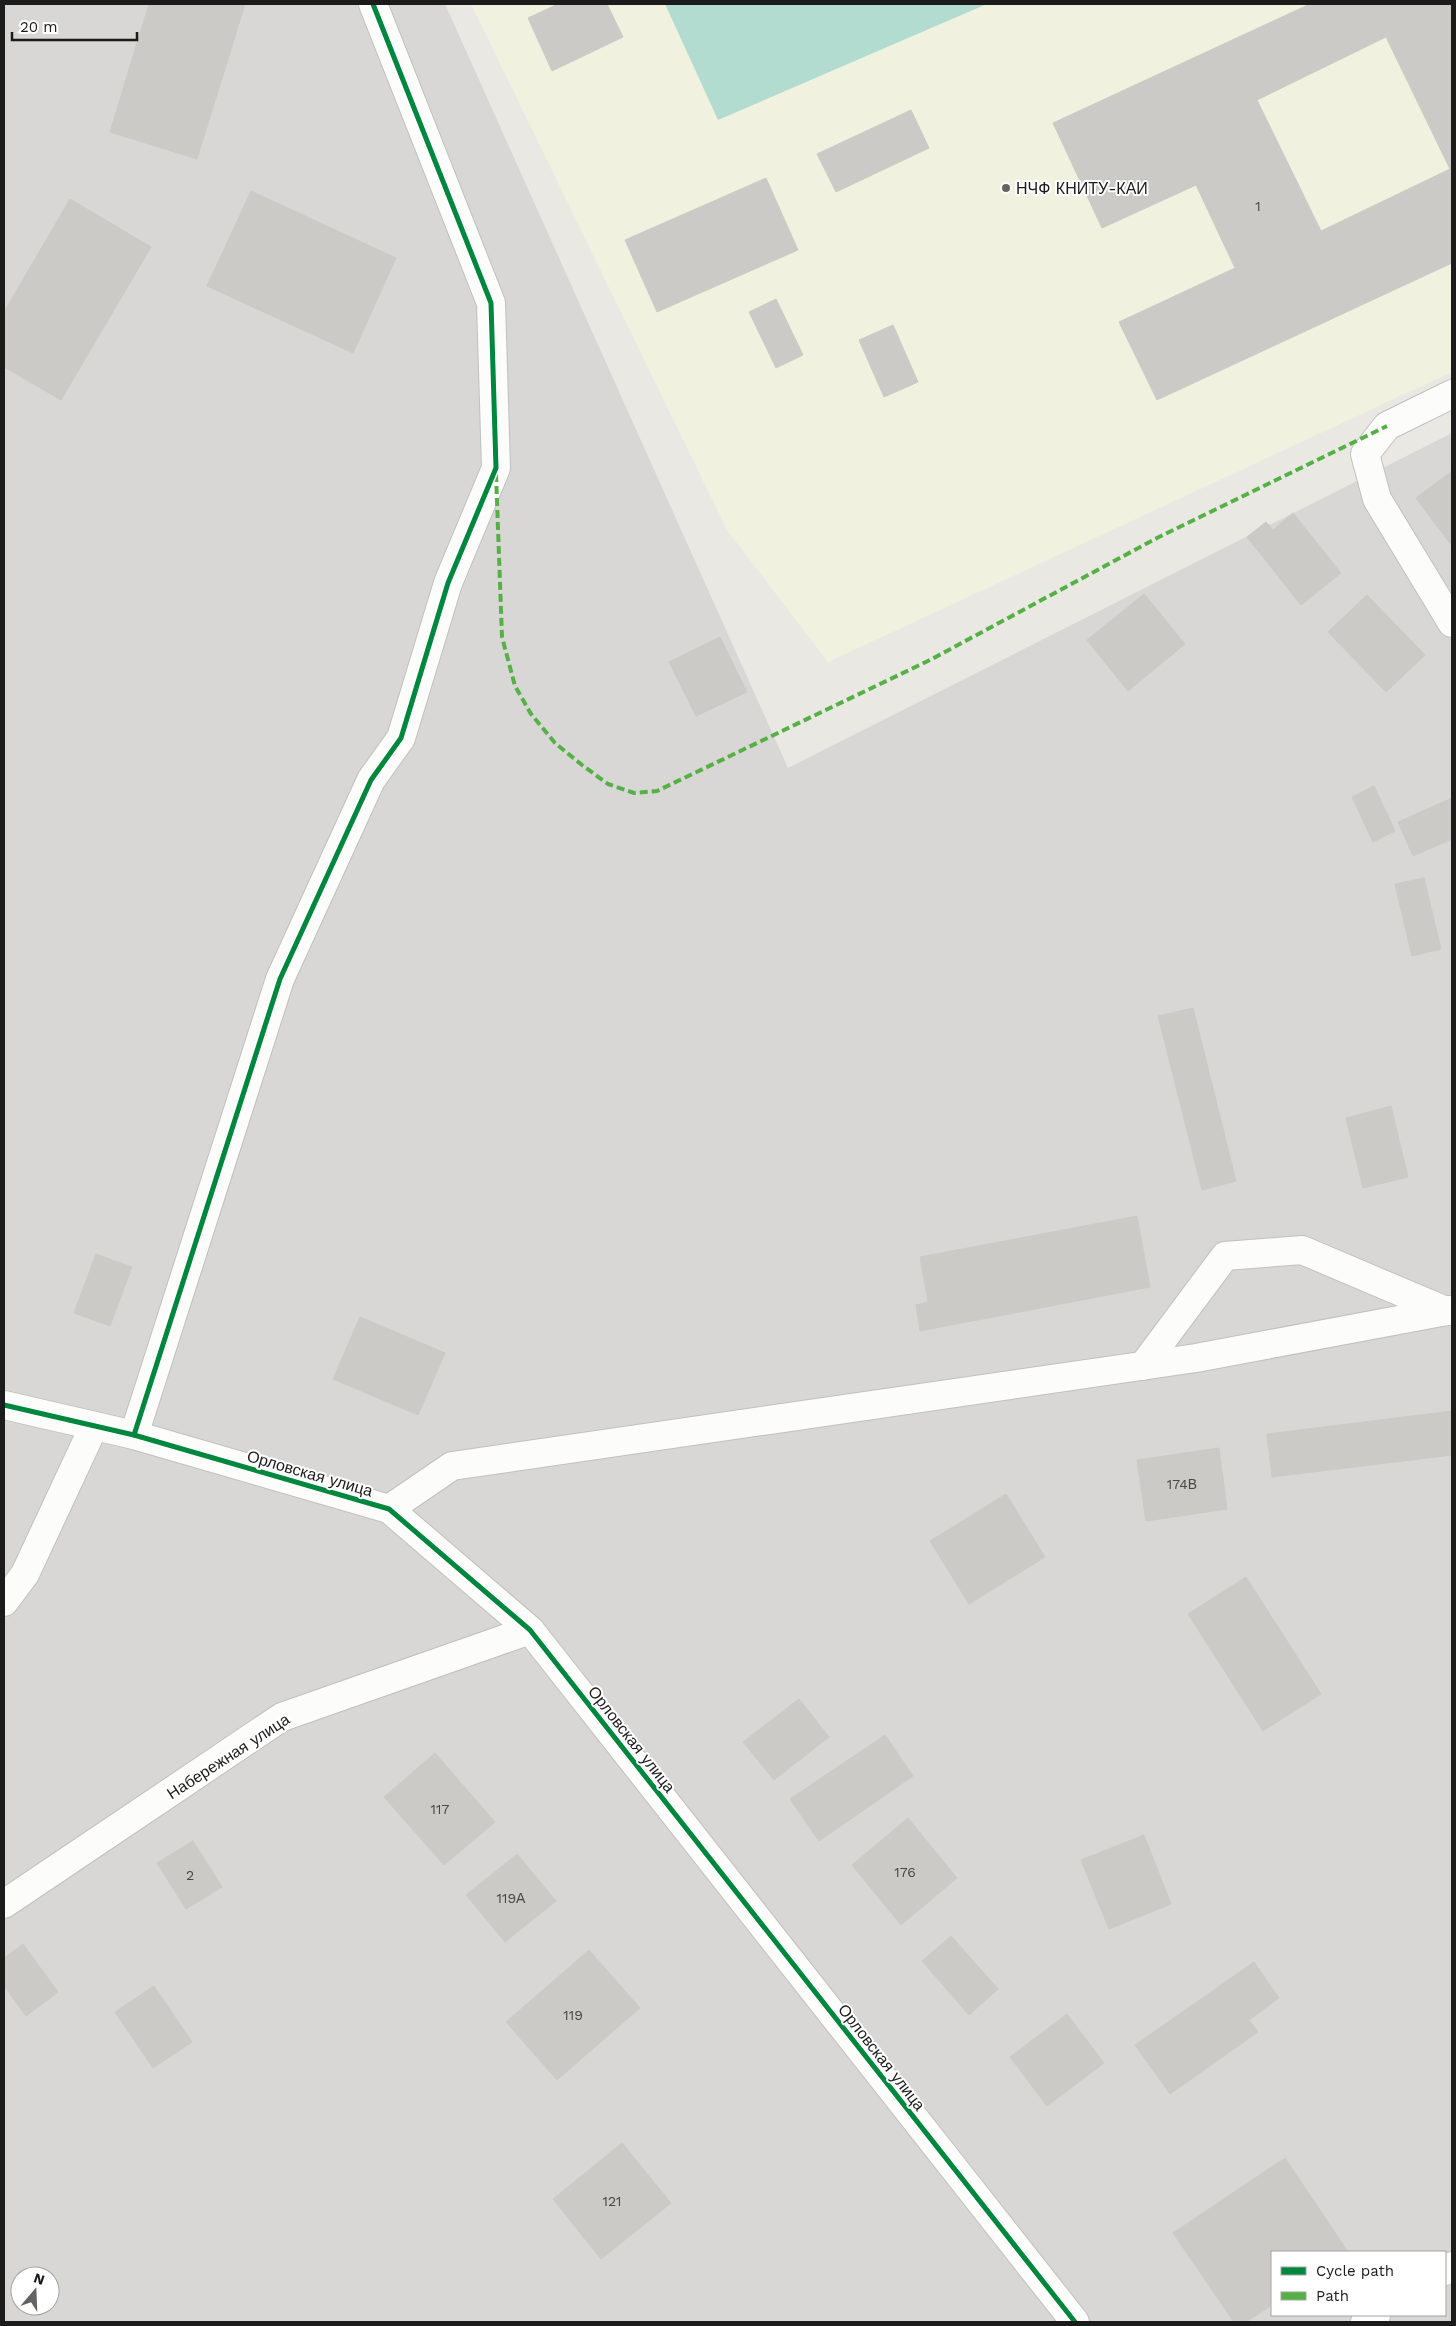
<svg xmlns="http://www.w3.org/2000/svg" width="1456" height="2326" font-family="'Work Sans',sans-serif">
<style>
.residential{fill:#d8d7d5;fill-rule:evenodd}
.education{fill:#f0f2df}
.pitch{fill:#b3dcd0}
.building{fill:#cccac6;stroke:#cccac5;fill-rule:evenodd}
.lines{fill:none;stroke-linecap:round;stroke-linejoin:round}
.minor-casing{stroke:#c0c0be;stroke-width:30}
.minor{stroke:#fcfcfb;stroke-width:28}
.quiet{stroke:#55b145;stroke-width:4;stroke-dasharray:8 4;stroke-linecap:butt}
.cycleway-casing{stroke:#fff;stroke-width:8}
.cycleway{stroke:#00873e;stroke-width:5}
.poi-dot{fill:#636361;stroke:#fff;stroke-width:2}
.labels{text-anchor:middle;stroke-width:4;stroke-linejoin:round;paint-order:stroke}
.number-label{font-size:14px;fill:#474746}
.poi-label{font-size:16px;fill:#1b1b1b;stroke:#fff;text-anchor:start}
.street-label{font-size:16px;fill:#1b1b1b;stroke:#fff}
</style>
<rect width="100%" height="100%" fill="#e9e8e3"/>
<path class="residential" d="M4 4H445L788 768 1452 433V2322H4ZM1272 2252H1445V2315H1272ZM20 2276H50V2306H20Z"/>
<path class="education" d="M471 4H1452V372L828 662 727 530Z"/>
<path class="pitch" d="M665 4H987L718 120Z"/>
<g class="building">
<path d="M149 4H245L197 159 110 132Z"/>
<path d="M558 4H607L623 37 552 71 528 18Z"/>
<path d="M1310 4H1452V263L1157 400 1119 322 1235 268 1196 185 1102 228 1053 123ZM1386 37 1450 169 1321 231 1257 100Z"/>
<path d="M911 110 929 148 836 192 817 154Z"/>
<path d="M766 178 798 250 657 312 625 240Z"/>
<path d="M251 191 396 258 353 353 207 286Z"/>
<path d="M70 199 151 247 61 400 4 367V312Z"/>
<path d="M776 299 803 355 776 368 749 312Z"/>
<path d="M893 325 918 382 884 397 859 340Z"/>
<path d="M1452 471V546L1416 498Z"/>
<path d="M1293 513 1341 573 1301 605 1247 537 1266 522 1273 530Z"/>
<path d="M1144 594 1185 644 1128 691 1087 640Z"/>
<path d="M1367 595 1425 655 1386 692 1328 632Z"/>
<path d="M720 637 747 692 696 716 669 662Z"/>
<path d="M1374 786 1395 831 1373 842 1352 797Z"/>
<path d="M1452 798V839L1413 856 1398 822Z"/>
<path d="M1424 878 1441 949 1412 956 1395 884Z"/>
<path d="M1193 1008 1236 1181 1202 1190 1158 1016Z"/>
<path d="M1391 1106 1408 1177 1363 1188 1346 1118Z"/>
<path d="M1137 1216 1150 1287 920 1331 916 1305 928 1302 920 1257Z"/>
<path d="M96 1254 132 1267 110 1326 74 1313Z"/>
<path d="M360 1317 445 1353 418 1415 333 1379Z"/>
<path d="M1452 1411V1455L1272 1477 1267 1434Z"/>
<path d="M1219 1448 1227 1509 1146 1521 1137 1460Z"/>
<path d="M1006 1494 1045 1557 969 1604 930 1541Z"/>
<path d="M1246 1577 1321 1694 1263 1731 1188 1614Z"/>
<path d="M799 1699 829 1737 774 1780 743 1742Z"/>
<path d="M885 1735 913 1776 819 1841 790 1799Z"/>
<path d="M435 1753 495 1822 444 1865 384 1797Z"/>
<path d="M908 1818 957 1878 901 1925 852 1865Z"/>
<path d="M1144 1835 1171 1904 1109 1929 1081 1860Z"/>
<path d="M193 1841 222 1887 186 1909 157 1863Z"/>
<path d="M517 1854 556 1901 505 1942 466 1895Z"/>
<path d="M951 1936 998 1989 969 2015 922 1961Z"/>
<path d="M23 1944 58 1992 26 2016 4 1986V1958Z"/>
<path d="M589 1950 640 2008 557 2080 506 2022Z"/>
<path d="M1254 1962 1279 1998 1249 2020 1258 2032 1170 2094 1135 2045Z"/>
<path d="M154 1986 192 2042 153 2068 115 2012Z"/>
<path d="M1067 2014 1104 2063 1047 2106 1010 2057Z"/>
<path d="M622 2143 671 2203 601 2259 553 2199Z"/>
<path d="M1285 2158 1348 2252H1272V2305L1246 2322H1234L1173 2233Z"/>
</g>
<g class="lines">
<g class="minor-casing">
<g id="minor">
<path d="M1452 394 1387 426 1365 454 1377 499 1452 623"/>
<path d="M1143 1366 1225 1256 1302 1250 1446 1311 1447 1310"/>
<path d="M4 1405 134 1435 389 1509 530 1630 1075 2322"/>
<path d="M134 1435 280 979 371 780 401 738 448 583 496 468 491 303 373 4"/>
<path d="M389 1509 452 1466 1196 1358 1452 1310"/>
<path d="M4 1602 25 1574 94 1426"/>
<path d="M4 1904 282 1717 530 1630"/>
<path d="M1445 2271 1452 2266"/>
<path d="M1365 2322 1376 2315"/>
</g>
</g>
<use href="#minor" class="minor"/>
<path class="quiet" d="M496 474 502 637 515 686 531 714 555 743 582 765 608 784 634 793 657 791 930 660 1157 538 1387 426"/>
<g class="cycleway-casing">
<g id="cycleway">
<path d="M4 1405 134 1435 389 1509 530 1630 1075 2322"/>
<path d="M134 1435 280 979 371 780 401 738 448 583 496 468 491 303 373 4"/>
</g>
</g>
<use href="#cycleway" class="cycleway"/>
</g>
<circle class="poi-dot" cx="1006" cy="188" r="5"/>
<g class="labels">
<g class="number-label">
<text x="1258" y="211">1</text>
<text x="1182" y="1489">174В</text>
<text x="440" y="1814">117</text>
<text x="905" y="1877">176</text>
<text x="190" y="1880">2</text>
<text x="511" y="1903">119А</text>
<text x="573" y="2020">119</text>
<text x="612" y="2206">121</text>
</g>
<g class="poi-label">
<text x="1016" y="194">НЧФ КНИТУ-КАИ</text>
</g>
<g class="street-label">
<text transform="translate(310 1473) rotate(16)" y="6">Орловская улица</text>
<text transform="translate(632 1739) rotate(52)" y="6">Орловская улица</text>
<text transform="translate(228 1756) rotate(-33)" y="6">Набережная улица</text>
<text transform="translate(882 2057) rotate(52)" y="6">Орловская улица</text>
</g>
</g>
<rect width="1456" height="2326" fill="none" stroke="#1b1b1b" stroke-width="10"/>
<rect x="1271" y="2251" width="175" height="65" fill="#ffffff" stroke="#a4a4a4"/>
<rect x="1281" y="2267" width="25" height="8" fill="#00873e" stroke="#a4a4a4"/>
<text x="1316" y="2276" font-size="15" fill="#1b1b1b">Cycle path</text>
<rect x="1281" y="2292" width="25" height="8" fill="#55b145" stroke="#a4a4a4"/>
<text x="1316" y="2301" font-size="15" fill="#1b1b1b">Path</text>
<g transform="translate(35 2291) rotate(19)"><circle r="24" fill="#ffffff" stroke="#a4a4a4"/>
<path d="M0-4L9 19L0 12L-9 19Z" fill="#636361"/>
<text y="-8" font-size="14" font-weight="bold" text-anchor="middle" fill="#1b1b1b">N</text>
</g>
<path d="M12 32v8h125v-8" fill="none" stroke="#1b1b1b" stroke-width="2.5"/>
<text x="20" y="32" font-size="15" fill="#1b1b1b" stroke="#ffffff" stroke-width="4" paint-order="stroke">20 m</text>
</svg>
